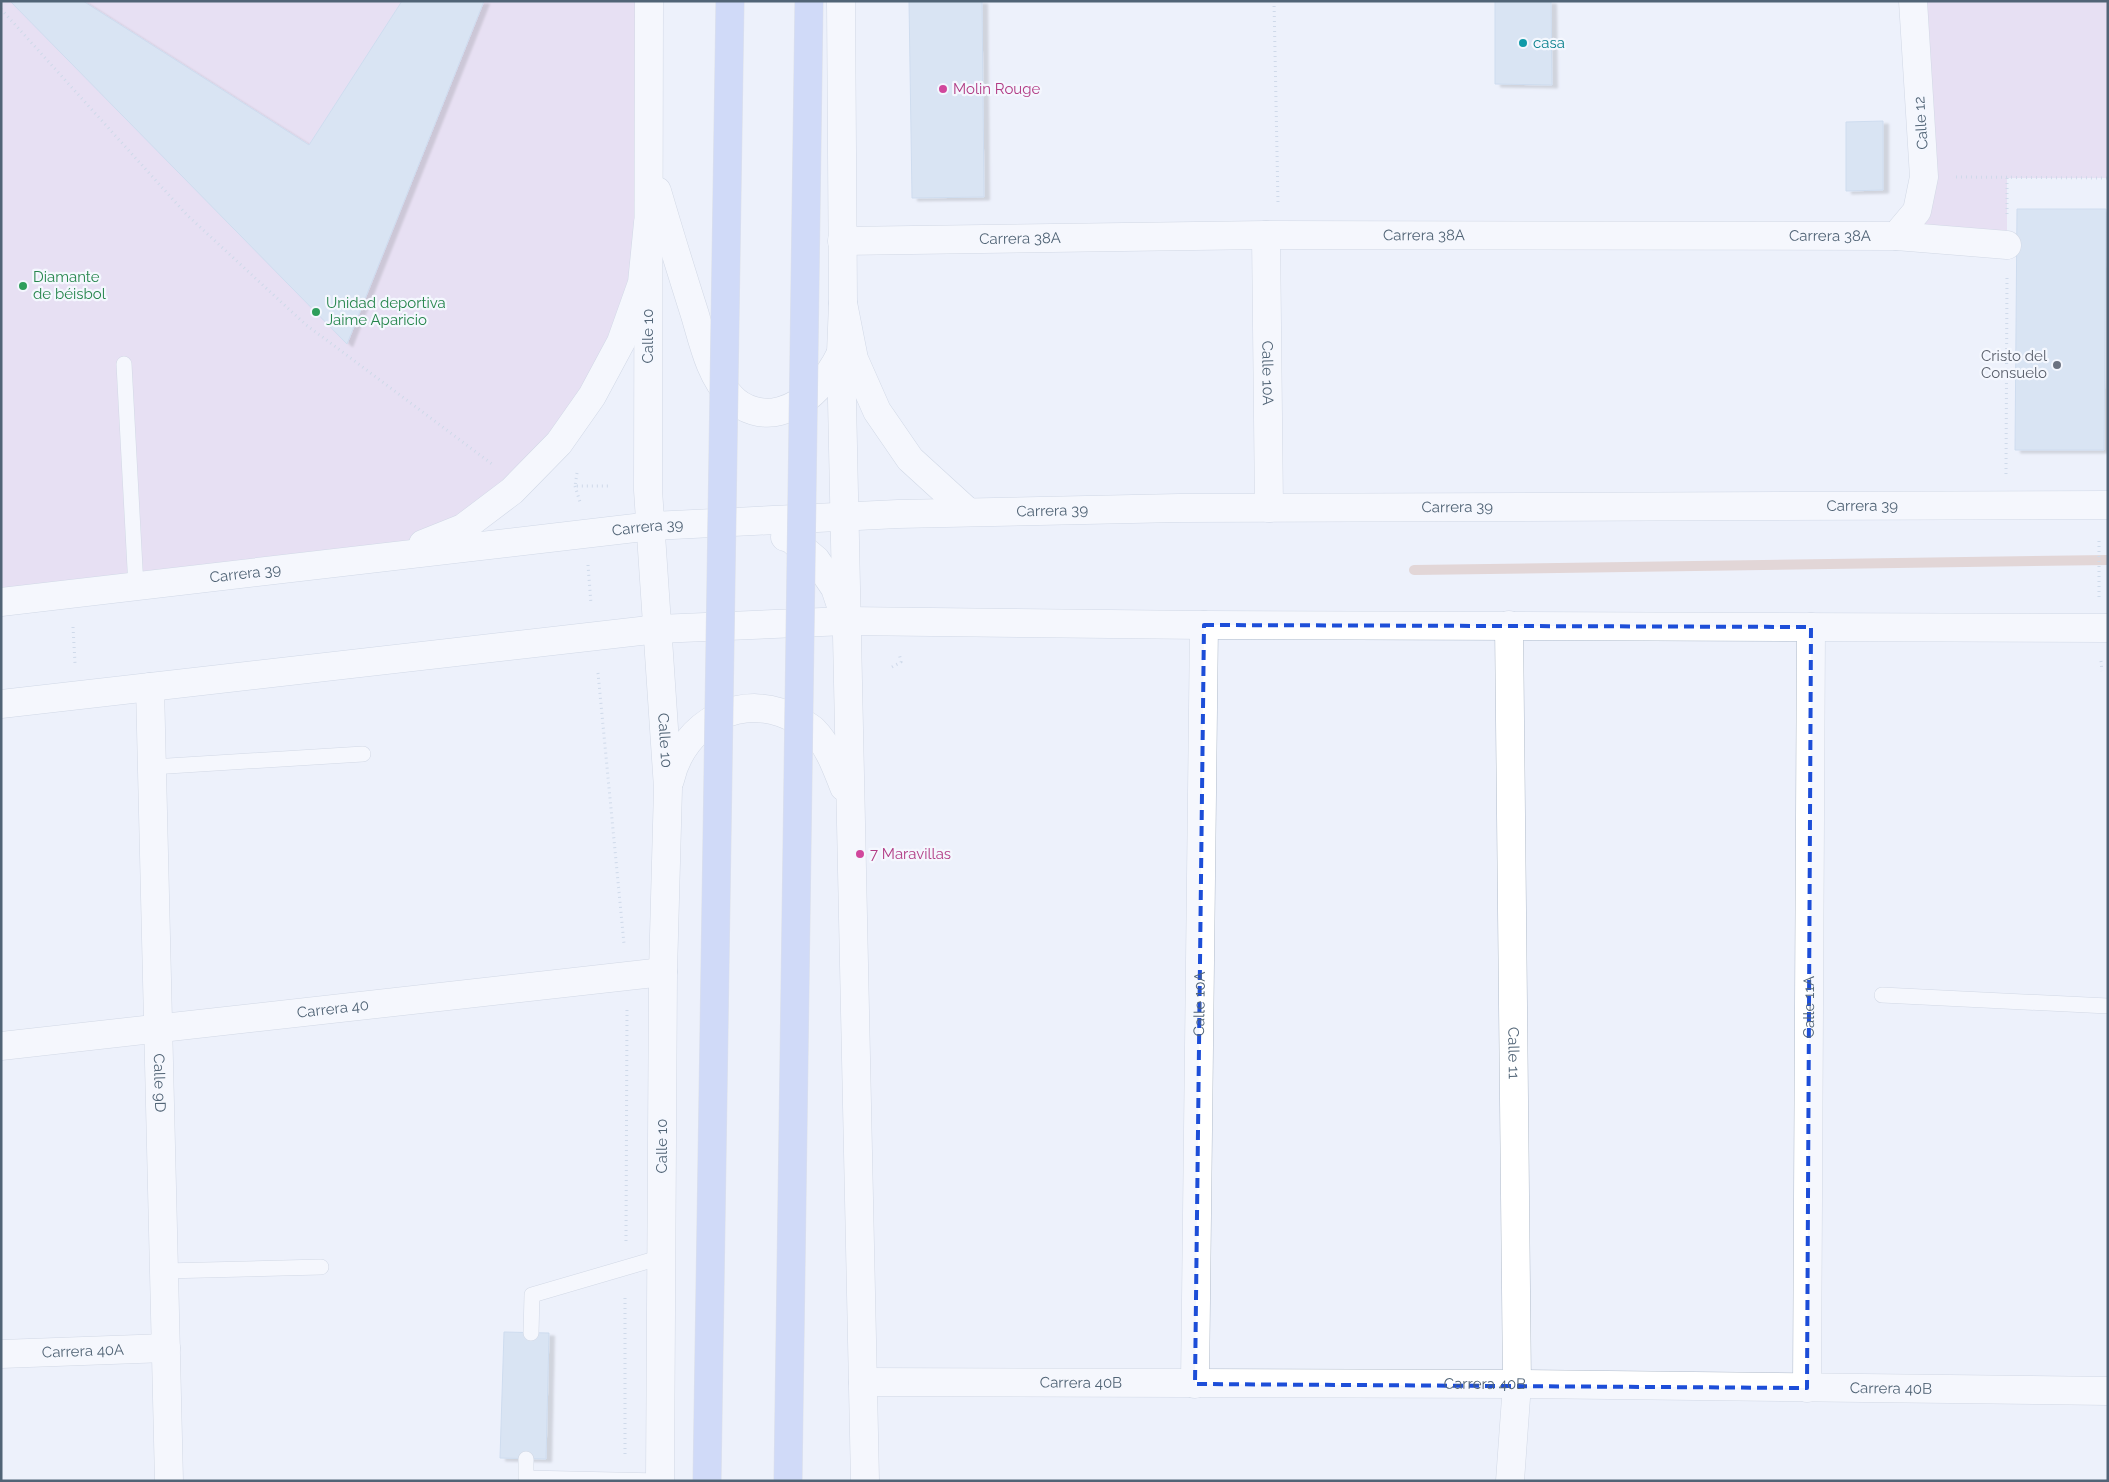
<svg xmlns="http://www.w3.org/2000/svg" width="2109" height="1482" font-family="Raleway,sans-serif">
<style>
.green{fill:#e1cce9}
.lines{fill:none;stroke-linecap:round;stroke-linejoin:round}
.stream{stroke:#d5b6aa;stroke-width:10}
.building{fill:#c2d5e9;stroke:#a9c4e0;filter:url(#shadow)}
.service-casing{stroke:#b1bccb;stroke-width:16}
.minor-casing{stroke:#b1bccb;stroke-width:29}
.tertiary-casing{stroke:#b1bccb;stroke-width:29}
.secondary-casing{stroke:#afbccd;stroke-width:29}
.path{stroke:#aabed4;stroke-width:3;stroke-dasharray:1 4;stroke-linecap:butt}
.service{stroke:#fff;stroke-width:15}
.minor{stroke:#fff;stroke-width:28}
.tertiary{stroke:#fff;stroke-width:28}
.secondary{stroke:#fff;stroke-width:28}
.primary-bridge-casing{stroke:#cbd0d6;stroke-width:29;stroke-linecap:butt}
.primary-bridge{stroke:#adbef3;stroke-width:28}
.marked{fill:none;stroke:#1d4ed8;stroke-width:4;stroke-dasharray:10 6;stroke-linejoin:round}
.culture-dot{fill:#0f9aa8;stroke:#f4f7fe;stroke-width:2}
.hotel-dot{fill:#d1479c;stroke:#f4f7fe;stroke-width:2}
.leisure-dot{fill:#2e9e5b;stroke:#f4f7fe;stroke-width:2}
.worship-dot{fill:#6b7280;stroke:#f4f7fe;stroke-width:2}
.labels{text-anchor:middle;stroke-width:4.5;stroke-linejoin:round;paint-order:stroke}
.culture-label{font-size:15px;fill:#0d838f;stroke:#f4f7fe;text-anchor:start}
.hotel-label{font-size:15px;fill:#b23c85;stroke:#f4f7fe;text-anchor:start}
.street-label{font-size:15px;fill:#516476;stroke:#f4f7fe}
.leisure-label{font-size:15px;fill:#27864d;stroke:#f4f7fe;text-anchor:start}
.worship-label{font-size:15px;fill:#5b616d;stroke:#f4f7fe;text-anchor:end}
</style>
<defs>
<filter id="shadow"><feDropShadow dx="5.5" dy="3" stdDeviation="1" flood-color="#0004"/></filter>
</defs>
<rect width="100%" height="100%" fill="#edf1fb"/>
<g class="green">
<path d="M1 1H649L648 223 621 342 512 491 392 557 1 602Z"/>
<path d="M1913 1H2108V178H2007V245L1896 236 1917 211Z"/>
</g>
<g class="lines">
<path class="stream" d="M1414 570 2108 560"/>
</g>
<g class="building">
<path d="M10 1H83L309 145 402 1H484L347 344Z"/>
<path d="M909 1H982L984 197 912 198Z"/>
<path d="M1495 1H1551L1552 85 1495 84Z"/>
<path d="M1883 121V190L1846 191V122Z"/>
<path d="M2017 209H2106L2104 450H2015Z"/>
<path d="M504 1332 549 1333 546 1459 500 1458Z"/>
</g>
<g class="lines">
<g class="service-casing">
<g id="service">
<path d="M124 364 136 587"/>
<path d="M152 767 363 754"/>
<path d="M1882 995 2108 1006"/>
<path d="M164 1271 321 1267"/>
<path d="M531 1333 532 1295 662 1257"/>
<path d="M526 1459V1478L660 1481"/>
</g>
</g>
<g class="minor-casing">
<g id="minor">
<path id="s1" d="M1266 235 1269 508"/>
<path d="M1896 236 1917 211 1924 177 1913 1"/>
<path id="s2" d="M842 241 1266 235 1896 236 2007 245"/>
<path id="s3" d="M1509 625 1517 1384 1510 1481"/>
<path id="s4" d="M150 687 169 1481"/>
<path id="s5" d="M1 1046 663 972"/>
<path id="s6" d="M1 1354 166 1348"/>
<path id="s7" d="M863 1382 1517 1384 2108 1391"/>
<path id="s8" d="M1195 1384 1204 625"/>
<path id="s9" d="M1807 1388 1811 627"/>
</g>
</g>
<g class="tertiary-casing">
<g id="tertiary">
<path id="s10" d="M649 1 648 490 668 788 663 972 660 1481"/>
<path d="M841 1 843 303 841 353 865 1481"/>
<path d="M657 191C669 232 682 274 695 315 703 342 710 376 731 397 743 410 763 416 780 411 808 404 829 378 841 353"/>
<path d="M670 780C683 722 744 689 797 720 802 723 809 726 813 730 829 746 836 767 844 787"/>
</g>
</g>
<g class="secondary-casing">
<g id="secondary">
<path d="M843 303 854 359 877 411 910 459 967 511"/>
<path d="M785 537 790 538 816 560 835 588 846 621"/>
<path d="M423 544 463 528 512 491 559 443 592 396 621 342 642 283 648 223"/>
<path id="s11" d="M1 602 652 526 898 514 1179 508 2108 505"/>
<path d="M1 704 658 629 846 621 1204 625 2108 628"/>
</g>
</g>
<g class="path">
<path d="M1274 1 1278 203"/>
<path d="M1 9 187 215 305 324 492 464"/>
<path d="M1956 177 2108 178"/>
<path d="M2007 214V178"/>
<path d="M577 473 575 486H611"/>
<path d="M2006 474 2007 276"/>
<path d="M575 486 580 502"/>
<path d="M588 565 591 604"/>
<path d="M2099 597V538"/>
<path d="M73 627 75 663"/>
<path d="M2101 661 2102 671"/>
<path d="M892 667 901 662 899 653"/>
<path d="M598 673 624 944"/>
<path d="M626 1241 627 1008"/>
<path d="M625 1454V1295"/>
</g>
<use href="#service" class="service"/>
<use href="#minor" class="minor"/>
<use href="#tertiary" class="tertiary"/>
<use href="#secondary" class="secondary"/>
<g class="primary-bridge-casing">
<g id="primary-bridge">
<path d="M707 1481 730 1"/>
<path d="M788 1481 809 1"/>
</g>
</g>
<use href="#primary-bridge" class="primary-bridge"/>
</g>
<path d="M0 0H2109V1482H0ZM1204 625 1811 627 1807 1388 1195 1384Z" fill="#edf1fb" fill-opacity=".55" fill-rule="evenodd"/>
<path class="marked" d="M1204 625 1811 627 1807 1388 1195 1384Z"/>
<circle class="culture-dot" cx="1523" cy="43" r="5"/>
<g class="hotel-dot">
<circle cx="943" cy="89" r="5"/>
<circle cx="860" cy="854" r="5"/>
</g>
<g class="leisure-dot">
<circle cx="23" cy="286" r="5"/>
<circle cx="316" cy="312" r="5"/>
</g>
<circle class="worship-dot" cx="2057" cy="365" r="5"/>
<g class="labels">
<g class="culture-label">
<text x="1533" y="48">casa</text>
</g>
<g class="hotel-label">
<text x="953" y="94">Molin Rouge</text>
<text x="870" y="859">7 Maravillas</text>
</g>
<g class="street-label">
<text transform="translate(1921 123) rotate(-94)" y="5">Calle 12</text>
<text dy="5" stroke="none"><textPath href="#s2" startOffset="582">Carrera 38A</textPath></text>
<text dy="5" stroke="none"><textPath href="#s2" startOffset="988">Carrera 38A</textPath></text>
<text dy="5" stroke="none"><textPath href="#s2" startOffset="178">Carrera 38A</textPath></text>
<text transform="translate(648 336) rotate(-90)" y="5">Calle 10</text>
<text dy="5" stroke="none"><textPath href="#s1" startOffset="138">Calle 10A</textPath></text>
<text dy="5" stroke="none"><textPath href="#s11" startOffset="1866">Carrera 39</textPath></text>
<text dy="5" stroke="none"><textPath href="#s11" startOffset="1461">Carrera 39</textPath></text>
<text dy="5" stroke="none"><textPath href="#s11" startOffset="1056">Carrera 39</textPath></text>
<text dy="5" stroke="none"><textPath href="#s11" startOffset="651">Carrera 39</textPath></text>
<text dy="5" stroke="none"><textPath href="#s11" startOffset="246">Carrera 39</textPath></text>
<text dy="5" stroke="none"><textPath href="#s10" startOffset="740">Calle 10</textPath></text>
<text dy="5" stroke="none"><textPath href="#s8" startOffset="380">Calle 10A</textPath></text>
<text dy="5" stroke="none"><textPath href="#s9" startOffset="381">Calle 11A</textPath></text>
<text dy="5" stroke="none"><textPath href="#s5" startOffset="334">Carrera 40</textPath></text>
<text dy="5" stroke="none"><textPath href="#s3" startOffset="428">Calle 11</textPath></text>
<text dy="5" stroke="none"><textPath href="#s4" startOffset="396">Calle 9D</textPath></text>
<text transform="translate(662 1146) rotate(-90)" y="5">Calle 10</text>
<text dy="5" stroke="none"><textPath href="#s6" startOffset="82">Carrera 40A</textPath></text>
<text dy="5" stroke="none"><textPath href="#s7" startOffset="218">Carrera 40B</textPath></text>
<text dy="5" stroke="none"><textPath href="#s7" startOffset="622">Carrera 40B</textPath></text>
<text dy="5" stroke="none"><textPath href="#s7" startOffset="1028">Carrera 40B</textPath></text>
</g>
<g class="leisure-label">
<text x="33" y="282">Diamante<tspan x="33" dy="17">de béisbol</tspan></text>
<text x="326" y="308">Unidad deportiva<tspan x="326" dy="17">Jaime Aparicio</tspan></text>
</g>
<g class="worship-label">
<text x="2047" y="361">Cristo del<tspan x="2047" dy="17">Consuelo</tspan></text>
</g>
</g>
<rect width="2109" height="1482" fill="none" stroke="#516476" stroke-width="5"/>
</svg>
